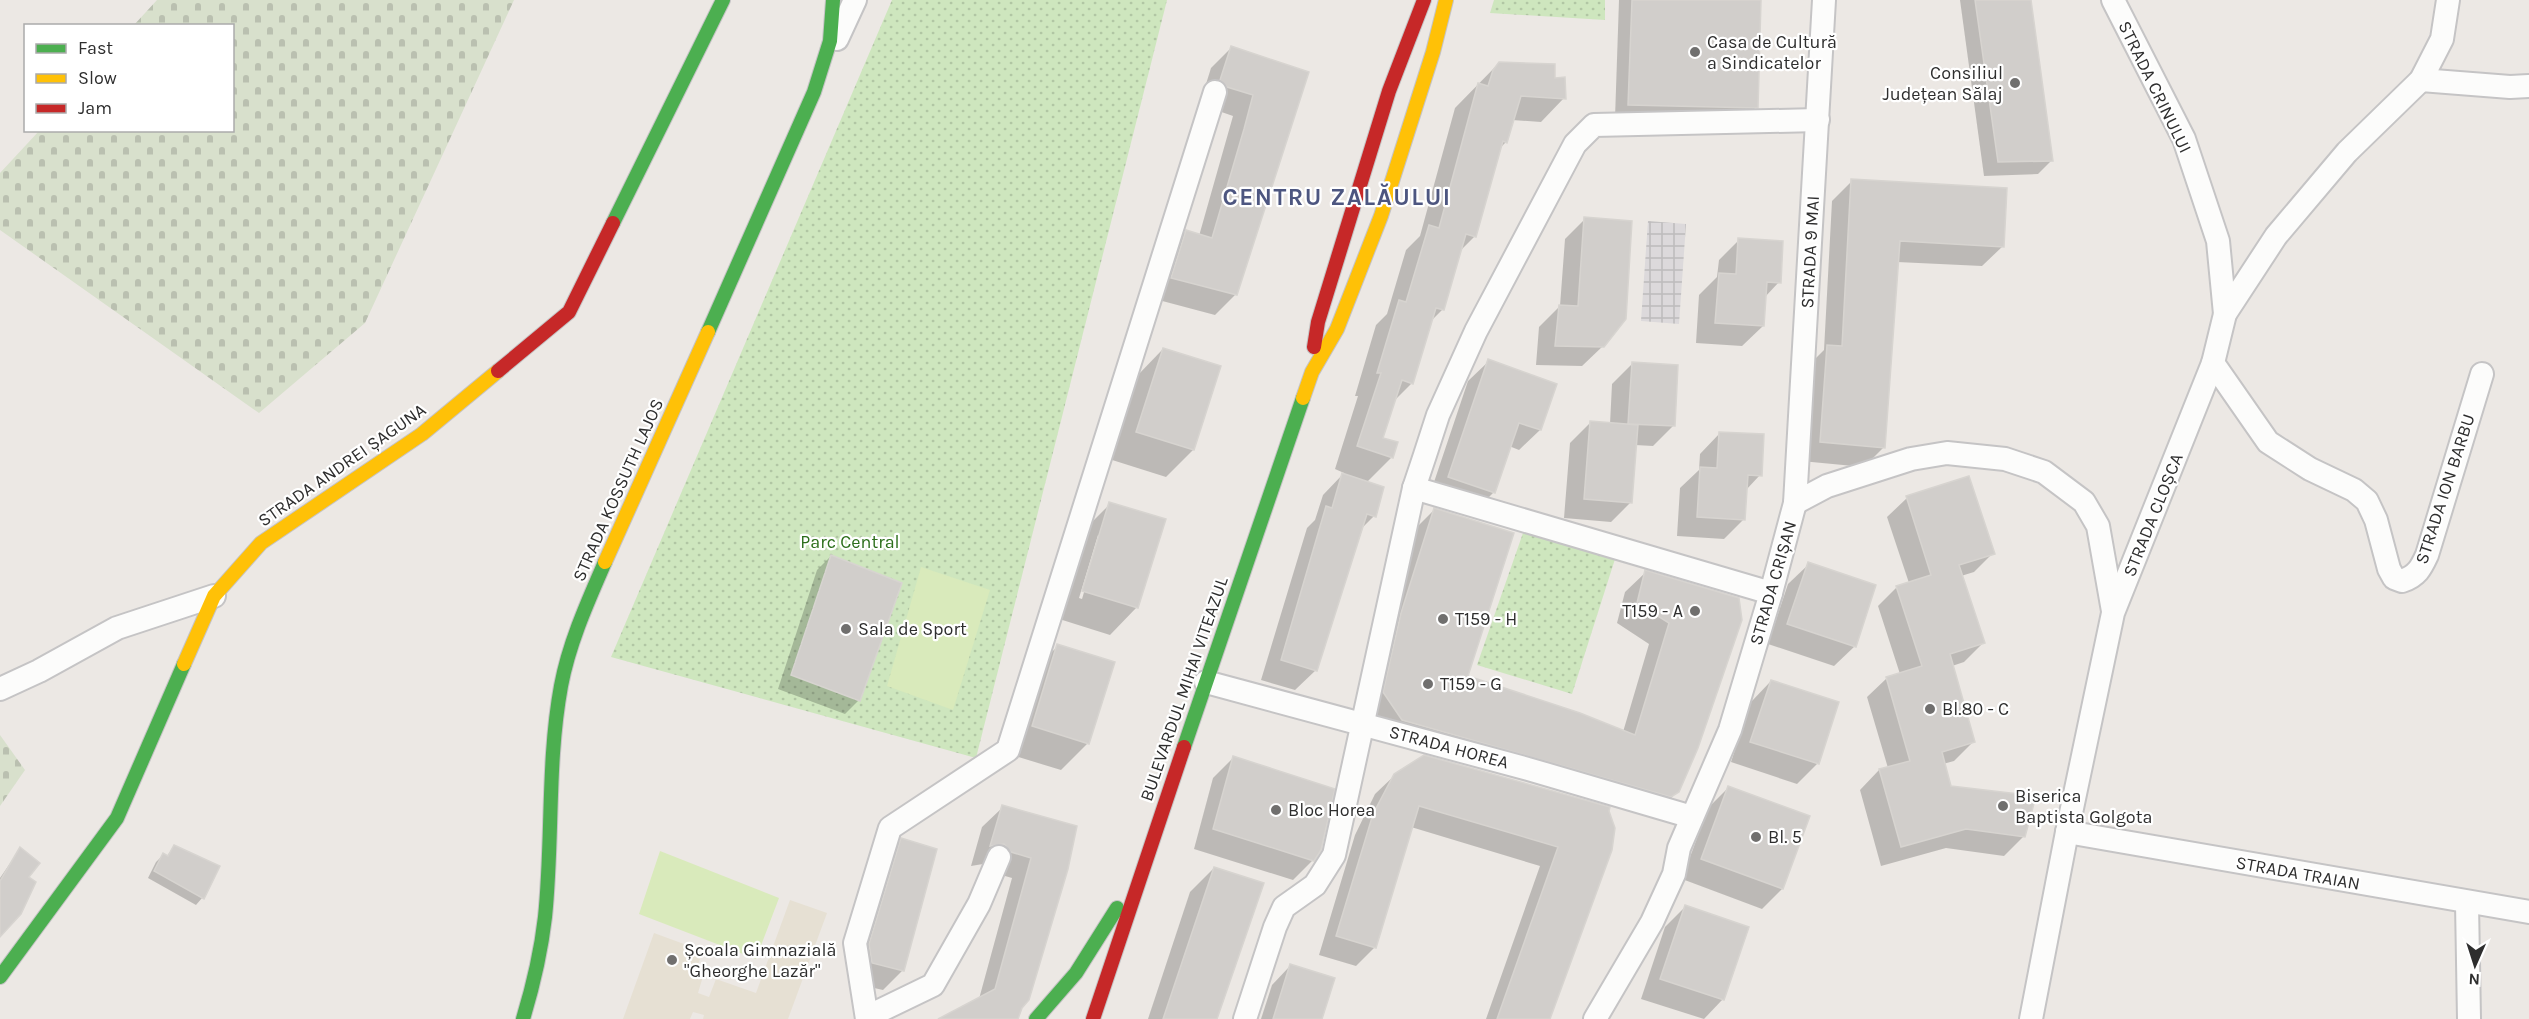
<svg xmlns="http://www.w3.org/2000/svg" width="2529" height="1019" font-family="Karla,sans-serif">
<style>
.industrial{fill:url(#industrial-grid)}
.education{fill:#e6e0d3}
.cemetery{fill:url(#cemetery-stones)}
.park{fill:url(#park-dots)}
.pitch{fill:#d9eabb}
.shadow{fill:#0003;fill-rule:evenodd}
.building{fill:#d1cecb;stroke:#d7d4d0;stroke-width:1.5}
.lines{fill:none;stroke-linecap:round;stroke-linejoin:round}
.street-casing{stroke:#c5c4c5;stroke-width:26}
.fast-casing{stroke:#c5c4c5;stroke-width:16}
.slow-casing{stroke:#c5c4c5;stroke-width:16}
.jam-casing{stroke:#c5c4c5;stroke-width:16}
.street{stroke:#fcfcfb;stroke-width:22}
.fast{stroke:#4caf50;stroke-width:14}
.slow{stroke:#ffc107;stroke-width:14}
.jam{stroke:#c62828;stroke-width:14}
.poi-dot{fill:#706f6e;stroke:#fff;stroke-width:2}
.labels{text-anchor:middle;stroke-width:4.5;stroke-linejoin:round;paint-order:stroke}
.poi-label{font-size:18px;fill:#2e2e2e;stroke:#fff;text-anchor:start}
.street-label{font-size:18px;fill:#2e2e2e;stroke:#fff}
.park-label{font-size:18px;fill:#2c6e1b;stroke:#fff}
.district-label{font-size:24px;font-weight:bold;letter-spacing:1.5px;fill:#4d5680;stroke:#fff}
</style>
<defs>
<pattern id="industrial-grid" width="8" height="8" patternUnits="userSpaceOnUse" patternTransform="scale(1.5)"><rect width="8" height="8" fill="#dcd9db"/><path d="M0 4h8M4 0v8" fill="none" stroke="#bdbbbc"/></pattern>
<pattern id="cemetery-stones" width="16" height="16" patternUnits="userSpaceOnUse" patternTransform="scale(1.5)"><rect width="16" height="16" fill="#d8e0cc"/><path d="M2 7V4a2 2 0 0 1 4 0v3zM10 15v-3a2 2 0 0 1 4 0v3z" fill="#bac0b0"/></pattern>
<pattern id="park-dots" width="8" height="8" patternUnits="userSpaceOnUse" patternTransform="scale(1.5)"><rect width="8" height="8" fill="#cee6be"/><path d="M2 2h.1M6 6h.1" fill="none" stroke="#b1c6a4" stroke-width="1.8" stroke-linecap="round"/></pattern>
</defs>
<rect width="100%" height="100%" fill="#ece8e4"/>
<path class="industrial" d="M1648 221 1686 224 1679 324 1641 321Z"/>
<path class="education" d="M790 900 827 913 788 1019H703L704 1015 693 1012 690 1019H623L654 933 703 951 696 970 704 973 698 993 709 997 716 979 756 993Z"/>
<g class="cemetery">
<path d="M157 0H514L365 323 259 413 0 230V173L39 131 232 130V26L134 25Z"/>
<path d="M0 735 25 770 0 806Z"/>
</g>
<g class="park">
<path d="M892 0H1167L976 758 611 657Z"/>
<path d="M1494 0H1605V20L1490 13Z"/>
<path d="M1523 533 1615 559 1572 694 1477 665Z"/>
</g>
<g class="pitch">
<path d="M921 567 990 590 953 710 887 686Z"/>
<path d="M660 851 779 898 756 959 639 914Z"/>
</g>
<g class="shadow">
<path d="M1619 0H1760L1756 107 1742 121 1615 118Z"/>
<path d="M1960 0H2030L2052 160 2038 174 1984 176Z"/>
<path d="M1231 48 1307 73 1235 295 1215 315 1151 298 1166 252 1186 231 1199 236 1233 116 1207 107 1201 100 1211 68Z"/>
<path d="M1499 63 1553 79 1564 98 1541 122 1512 120 1506 142 1499 149 1475 236 1460 251 1443 309 1430 322 1412 383 1394 401 1381 439 1392 457 1366 483 1374 516 1360 530 1316 670 1295 690 1261 680 1307 528 1315 520 1323 495 1344 473 1335 469 1358 396H1355L1376 325 1387 314 1406 250 1420 236 1455 108Z"/>
<path d="M1852 181 2003 246 1982 266 1897 262 1884 447 1864 467 1801 461 1807 367 1824 350 1832 201Z"/>
<path d="M1585 219 1603 346 1582 366 1536 365 1539 327 1560 306 1565 239Z"/>
<path d="M1739 240 1779 282 1765 297 1763 326 1742 346 1696 343 1699 295 1717 277 1719 260Z"/>
<path d="M1163 349 1193 450 1166 477 1109 459 1136 377Z"/>
<path d="M1489 361 1555 385 1540 430 1519 450 1509 446 1494 492 1474 512 1429 497 1468 381Z"/>
<path d="M1632 364 1673 426 1653 446 1635 445 1631 502 1611 522 1564 518 1570 443 1591 422 1610 424 1612 384Z"/>
<path d="M1720 433 1760 475 1746 490 1744 519 1724 539 1677 536 1680 488 1699 470 1700 454Z"/>
<path d="M1907 498 1993 553 1974 572 1961 576 1983 643 1964 662 1952 666 1973 742 1954 761 1943 764 1950 787 2024 836 2004 856 1946 848 1881 866 1860 790 1879 770 1888 768 1867 697 1887 678 1900 674 1878 606 1897 587 1909 583 1887 517Z"/>
<path d="M1110 504 1137 607 1110 635 1056 618 1083 531ZM1098 535H1101L1082 599 1079 598Z"/>
<path d="M1434 510 1467 677 1623 732 1649 644 1617 623 1625 592 1646 572 1737 599 1678 791 1657 812 1649 816 1382 740 1364 713 1414 530Z"/>
<path d="M831 556 859 700 845 714 778 689 817 570Z"/>
<path d="M1809 564 1855 646 1834 666 1768 644 1788 584Z"/>
<path d="M1058 646 1088 743 1061 770 1005 753 1030 673Z"/>
<path d="M1771 681 1818 763 1797 784 1731 762 1751 702Z"/>
<path d="M1234 757 1313 860 1293 880 1194 849 1213 778Z"/>
<path d="M1395 775 1608 808 1549 1019H1486L1540 866 1411 827 1375 947 1356 966 1319 955 1355 835 1375 794Z"/>
<path d="M1728 788 1782 889 1762 909 1682 879 1708 808Z"/>
<path d="M1003 807 1075 827 1017 1019H941L979 999 1012 878 991 872 983 864 971 866 982 827Z"/>
<path d="M902 840 903 970 883 990 852 983 881 860Z"/>
<path d="M174 847 202 898 196 905 148 878 156 862 163 855 166 857Z"/>
<path d="M20 849 27 878 0 935V878Z"/>
<path d="M1214 868 1215 1019H1148L1190 892Z"/>
<path d="M1685 907 1723 999 1704 1019 1641 999 1665 927Z"/>
<path d="M1290 966 1321 1019H1261L1272 985Z"/>
</g>
<g class="building">
<path d="M1632 0H1761L1758 108 1628 105Z"/>
<path d="M1975 0H2031L2053 161 1998 162Z"/>
<path d="M1231 46 1309 72 1237 295 1171 278 1186 230 1212 238 1244 129 1253 95 1227 87 1220 80Z"/>
<path d="M1499 62 1555 64V78L1565 77 1566 99 1521 96 1507 143 1503 141 1476 237 1466 234 1444 310 1436 308 1413 384 1402 380 1383 438 1398 442 1393 458 1357 446 1381 373H1377L1399 300 1406 302 1429 225 1439 228 1478 83 1488 86 1493 70Z"/>
<path d="M1851 179 2007 188 2004 247 1900 241 1885 448 1820 442 1827 345 1842 346Z"/>
<path d="M1584 217 1632 221 1626 319 1604 347 1555 346 1559 305 1578 306Z"/>
<path d="M1738 238 1783 241 1781 283 1767 282 1764 326 1715 323 1719 273 1736 274Z"/>
<path d="M1163 348 1221 366 1194 450 1136 432Z"/>
<path d="M1488 359 1557 384 1541 430 1519 423 1495 493 1448 477Z"/>
<path d="M1632 362 1678 365 1675 426 1628 424Z"/>
<path d="M1590 421 1638 425 1632 503 1584 499Z"/>
<path d="M1719 432 1764 434 1762 476 1748 475 1745 520 1697 517 1700 467 1717 468Z"/>
<path d="M1342 473 1384 487 1376 517 1367 514 1317 671 1281 660 1326 506 1332 508Z"/>
<path d="M1969 476 1995 554 1959 565 1985 643 1950 654 1975 742 1942 752 1951 786 2036 796 2025 837 1966 829 1901 847 1879 769 1910 761 1886 677 1922 666 1896 586 1931 575 1906 496Z"/>
<path d="M1109 502 1166 519 1138 608 1082 591Z"/>
<path d="M1434 508 1514 533 1468 676 1580 713 1635 735 1669 623 1637 603 1645 570 1739 598 1742 620 1698 748 1679 792 1671 797 1402 720 1383 692 1401 613Z"/>
<path d="M831 555 902 583 860 701 791 675Z"/>
<path d="M1808 562 1876 585 1856 647 1787 624Z"/>
<path d="M1057 644 1115 662 1089 744 1032 726Z"/>
<path d="M1771 680 1839 702 1819 764 1750 742Z"/>
<path d="M1424 755 1610 807 1609 811 1615 828 1612 850 1550 1019H1497L1558 847 1419 806 1376 948 1336 936 1373 814 1394 774Z"/>
<path d="M1233 756 1335 789 1321 850 1314 861 1213 829Z"/>
<path d="M1728 786 1810 816 1783 889 1701 859Z"/>
<path d="M1002 805 1077 826 1068 869 1029 1000 1022 1008 1018 1019H938L995 989 1031 858 1011 852 1004 844 990 846Z"/>
<path d="M901 838 937 849 904 971 872 963 869 944Z"/>
<path d="M174 845 220 866 204 899 154 871 163 853 168 856Z"/>
<path d="M20 847 40 863 29 877 36 882 21 914 0 937V881Z"/>
<path d="M1214 867 1264 883 1217 1019H1163Z"/>
<path d="M1685 905 1749 927 1724 1000 1660 979Z"/>
<path d="M1290 964 1335 978 1322 1019H1273Z"/>
</g>
<g class="lines">
<g class="street-casing">
<g id="street">
<path d="M2113 0 2184 139 2218 241 2225 314"/>
<path d="M837 39 855 0"/>
<path d="M2421 80 2510 87 2529 86"/>
<path d="M2213 363 2268 442 2310 469 2354 490 2367 501 2376 520 2389 569 2394 578 2402 581C2417 576 2421 568 2427 555L2482 374"/>
<path d="M1414 488 1771 593"/>
<path d="M1795 503 1827 486 1911 459 1947 453 2005 459 2044 472 2084 502 2098 526 2113 611"/>
<path d="M1206 682 1528 769 1692 817"/>
<path d="M0 689 39 671 117 628 214 596"/>
<path d="M2067 832 2529 912"/>
<path d="M2467 903 2469 1019"/>
<path d="M867 1017 933 985 979 904 999 857"/>
<path d="M867 1019 855 943 890 828 1008 750 1215 92"/>
<path d="M1245 1019 1275 927 1284 907 1315 885 1334 855 1414 488 1425 455 1438 415 1476 331 1575 144 1594 125 1818 120"/>
<path d="M1595 1019 1652 922 1674 874 1679 848 1730 730 1771 593 1795 503 1824 0"/>
<path d="M2031 1019 2067 832 2113 613 2213 363 2225 314 2276 236 2347 152 2421 80 2442 39 2448 0"/>
</g>
</g>
<g class="fast-casing">
<g id="fast">
<path d="M613 223 723 0"/>
<path d="M708 332 814 92 830 41 833 0"/>
<path d="M1184 747 1303 398"/>
<path d="M0 977 117 818 184 664"/>
<path d="M523 1019C533 986 541 952 545 917 553 840 547 762 561 686 569 643 588 601 605 562"/>
<path d="M1036 1019 1076 973 1117 908"/>
</g>
</g>
<g class="slow-casing">
<g id="slow">
<path d="M1303 398 1312 372 1337 329 1381 216 1433 52 1446 0"/>
<path d="M605 562 708 332"/>
<path d="M184 664 214 596 261 543 422 434 498 371"/>
</g>
</g>
<g class="jam-casing">
<g id="jam">
<path d="M1314 347 1318 322 1389 91 1424 0"/>
<path d="M498 371 569 312 613 223"/>
<path d="M1093 1019 1184 747"/>
</g>
</g>
<use href="#street" class="street"/>
<use href="#fast" class="fast"/>
<use href="#slow" class="slow"/>
<use href="#jam" class="jam"/>
</g>
<g class="poi-dot">
<circle cx="1695" cy="52" r="6"/>
<circle cx="2015" cy="83" r="6"/>
<circle cx="1695" cy="611" r="6"/>
<circle cx="1443" cy="619" r="6"/>
<circle cx="846" cy="629" r="6"/>
<circle cx="1428" cy="684" r="6"/>
<circle cx="1930" cy="709" r="6"/>
<circle cx="2003" cy="806" r="6"/>
<circle cx="1276" cy="810" r="6"/>
<circle cx="1756" cy="837" r="6"/>
<circle cx="672" cy="960" r="6"/>
</g>
<g class="labels">
<g class="poi-label">
<text x="1707" y="48">Casa de Cultură<tspan x="1707" dy="21">a Sindicatelor</tspan></text>
<text x="2003" y="79" text-anchor="end">Consiliul<tspan x="2003" dy="21">Județean Sălaj</tspan></text>
<text x="1683" y="617" text-anchor="end">T159 - A</text>
<text x="1455" y="625">T159 - H</text>
<text x="858" y="635">Sala de Sport</text>
<text x="1440" y="690">T159 - G</text>
<text x="1942" y="715">Bl.80 - C</text>
<text x="2015" y="802">Biserica<tspan x="2015" dy="21">Baptista Golgota</tspan></text>
<text x="1288" y="816">Bloc Horea</text>
<text x="1768" y="843">Bl. 5</text>
<text x="684" y="956">Școala Gimnazială<tspan x="684" dy="21">"Gheorghe Lazăr"</tspan></text>
</g>
<g class="street-label">
<text transform="translate(2155 87) rotate(64)" y="6">STRADA CRINULUI</text>
<text transform="translate(1810 252) rotate(-87)" y="6">STRADA 9 MAI</text>
<text transform="translate(342 465) rotate(-35)" y="6">STRADA ANDREI ȘAGUNA</text>
<text transform="translate(2445 489) rotate(-72)" y="6">STRADA ION BARBU</text>
<text transform="translate(618 490) rotate(-66)" y="6">STRADA KOSSUTH LAJOS</text>
<text transform="translate(2153 515) rotate(-68)" y="6">STRADA CLOȘCA</text>
<text transform="translate(1773 583) rotate(-74)" y="6">STRADA CRIȘAN</text>
<text transform="translate(1184 689) rotate(-71)" y="6">BULEVARDUL MIHAI VITEAZUL</text>
<text transform="translate(1449 747) rotate(15)" y="6">STRADA HOREA</text>
<text transform="translate(2298 873) rotate(10)" y="6">STRADA TRAIAN</text>
</g>
<g class="park-label">
<text x="850" y="548">Parc Central</text>
</g>
<g class="district-label">
<text x="1337" y="205">CENTRU ZALĂULUI</text>
</g>
</g>
<rect x="24" y="24" width="210" height="108" fill="#ffffff" stroke="#ababab" stroke-width="1.5"/>
<rect x="36" y="44" width="30" height="9" fill="#4caf50" stroke="#ababab" stroke-width="1.5"/>
<text x="78" y="54" font-size="18" fill="#2e2e2e">Fast</text>
<rect x="36" y="74" width="30" height="9" fill="#ffc107" stroke="#ababab" stroke-width="1.5"/>
<text x="78" y="84" font-size="18" fill="#2e2e2e">Slow</text>
<rect x="36" y="104" width="30" height="9" fill="#c62828" stroke="#ababab" stroke-width="1.5"/>
<text x="78" y="114" font-size="18" fill="#2e2e2e">Jam</text>
<g transform="translate(2475 965) rotate(183)" stroke="#ffffff" stroke-width="4.5" paint-order="stroke">
<path d="M0-4.5L10 22L0 15L-10 22Z" fill="#2e2e2e"/>
<text y="-9" font-size="16" font-weight="bold" text-anchor="middle" fill="#2e2e2e">N</text>
</g>
</svg>
